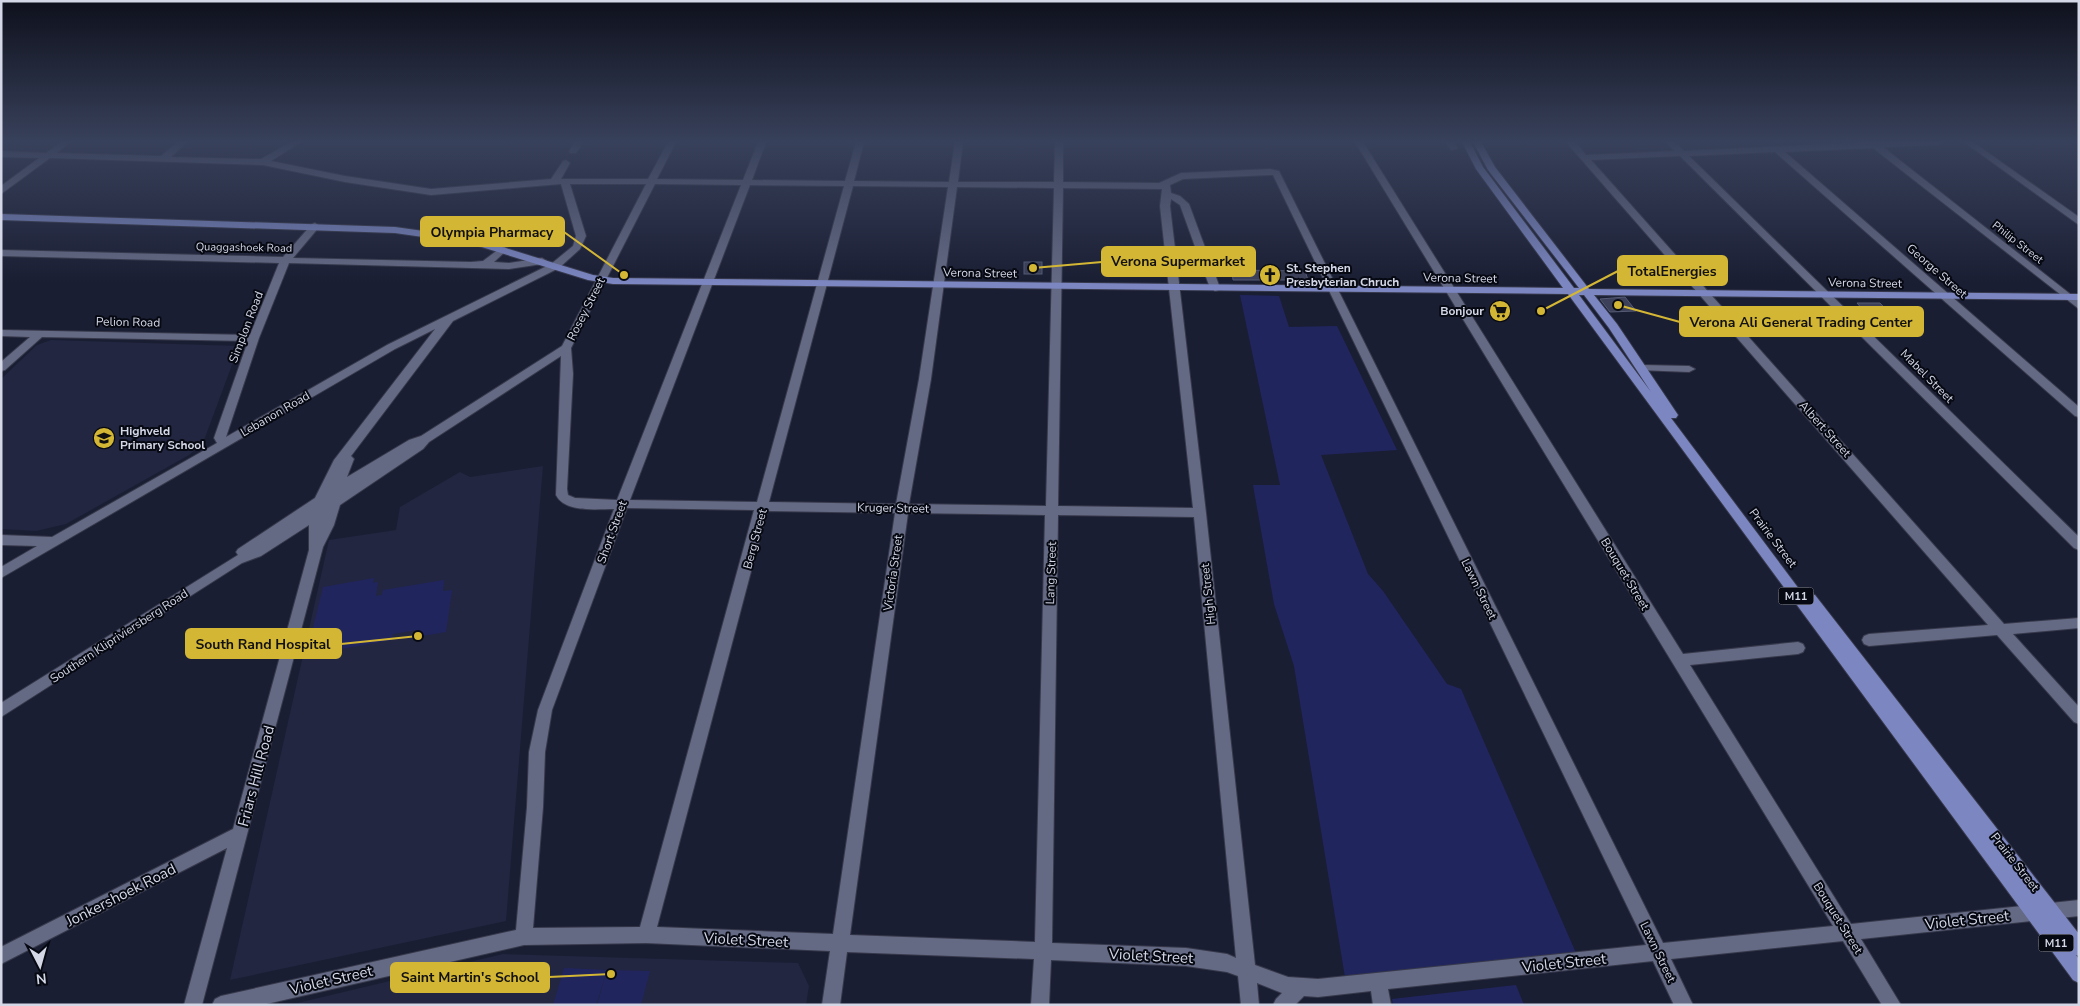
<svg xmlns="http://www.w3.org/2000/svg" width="2080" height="1006" font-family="'Nunito Sans',sans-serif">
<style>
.built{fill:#222640}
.green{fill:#21255e}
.building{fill:#3c4058;stroke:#555b74}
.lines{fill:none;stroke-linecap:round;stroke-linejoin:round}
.minor-casing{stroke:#37394b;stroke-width:2}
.major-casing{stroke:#37394b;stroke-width:2}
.minor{fill:#656a84;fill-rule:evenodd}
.major{fill:#7c87c2;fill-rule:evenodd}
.labels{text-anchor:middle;stroke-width:4;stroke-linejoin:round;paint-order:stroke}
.far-street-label{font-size:11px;fill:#d3d7e6;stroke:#070912}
.shield{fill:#070912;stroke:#9699a6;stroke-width:1}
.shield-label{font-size:11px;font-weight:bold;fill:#d3d7e6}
.poi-label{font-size:12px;font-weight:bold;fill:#d3d7e6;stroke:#070912;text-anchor:start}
.street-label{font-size:12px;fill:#d3d7e6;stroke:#070912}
.near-street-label{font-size:15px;fill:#d3d7e6;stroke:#070912}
.leader{fill:none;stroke:#d4b635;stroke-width:2}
.callout-dot{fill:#d4b635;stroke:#070912;stroke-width:2}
.callout{fill:#d4b635;stroke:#d4b635;stroke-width:2}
.callout-label{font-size:14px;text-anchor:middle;font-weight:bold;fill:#111}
</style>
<rect width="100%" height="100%" fill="#1a1e33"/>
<g class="built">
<path d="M51 340 239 346 203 443 189 455 66 524 36 531 1 529V379L37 345Z"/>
<path d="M543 466 506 921 230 980 329 540 396 530 400 507 460 472 470 477Z"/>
<path d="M503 954 798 963 809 986 806 1005H289Z"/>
</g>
<g class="green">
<path d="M1240 295 1279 296 1289 327 1337 326 1397 450 1321 455 1368 574 1383 591 1447 684 1461 689 1576 953 1345 977 1294 666 1274 604 1253 485H1280Z"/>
<path d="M374 578 373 583 378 582 376 596 382 595 383 590 444 580 443 591 452 590 446 632 416 637 417 630 393 634 392 640 330 651 328 656 305 660 323 587Z"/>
<path d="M564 968 607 970 596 1005H553Z"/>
<path d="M607 970 650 971 641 1005H597Z"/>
<path d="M1516 985 1524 1005H1393L1392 999Z"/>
</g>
<g class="building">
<rect x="1024" y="262" width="18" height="12"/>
<path d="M1232 270 1305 271 1308 280H1233Z"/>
<path d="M1625 297 1636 311 1610 312 1600 299Z"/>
<path d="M1857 303H1880L1895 319H1871Z"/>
</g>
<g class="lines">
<g class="minor-casing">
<g id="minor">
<path d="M61 142H70L57 153 161 156 178 142H187L171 157 261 159 291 142H301L271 161 345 176 431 189 551 179 563 161 566 160 570 163 561 179H648L668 142H676L657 179 743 180 758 142H766L752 180 845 181 856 142H864L854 181 949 182 955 142H963L958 182H1054L1055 142H1063V182L1159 183 1181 173 1270 169 1279 171 1663 943 1833 926 1355 142H1363L1683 654 1798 642 1803 644 1805 648 1803 652 1798 654 1690 665 1851 924 2079 900V916L1861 939 1901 1005H1882L1843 941 1671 959 1693 1005H1674L1653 961 1388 989 1391 1005H1373L1371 991 1318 997 1304 996 1295 1005H1273L1276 999 1282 993 1257 983 1259 1005H1241L1238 976 1227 972 1186 966 1051 960 1049 1005H1031L1034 959 847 952 840 1005H822L830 951 646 943 524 945 262 1005H212L215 999 221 996 516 930 527 807 529 752 538 710 614 509C596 509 565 513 556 495L561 356 429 442 423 449 340 505 334 525 323 547 202 1005H184L227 848 1 964V947L233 829 309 550V525L261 556 242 563 1 717V703L238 555 236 552 238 549 315 498 334 460 435 329 395 349 1 578V567L37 546 1 545V535L52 537 217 443 214 438 248 341 42 337 5 370 1 371V362L30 337 1 336V330L250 335 279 263 1 256V250L283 257 312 224 315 223 320 226 293 258 471 262 483 261 503 246 508 249 494 262 509 263 542 258 547 261 542 264 509 269 289 263 259 338 226 437 387 345 551 264 573 246 576 236 561 184 431 195 345 182 263 165 50 158 1 194V186L39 158 1 157V151L46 153ZM1270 175H1273L1646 945 1318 979 1288 977 1255 965 1206 513 1170 206 1171 199 1180 205 1210 288 1215 291 1219 290 1220 288 1189 204 1180 196 1171 193 1170 185 1183 179ZM570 184H646L562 346 421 436 409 440 347 477 354 459 351 456 453 321 559 268 580 249 586 236ZM655 184 741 185 617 500 575 498 568 495 567 489 573 374 571 348ZM750 185 844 186 757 502 630 500ZM853 186 948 187 919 379 896 504 769 502ZM957 187 1054 188 1046 506 909 504 931 379ZM1063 188 1162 189 1160 206 1193 508 1058 506ZM627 508 754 510 640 927 533 928 543 807 545 752 552 710ZM767 511 895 513 833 934 657 927ZM908 513 1045 515 1035 942 850 935ZM1058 515 1194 517 1236 958 1227 954 1186 948 1052 943Z"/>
<path d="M575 142H583L576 153H570L569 151Z"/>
<path d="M1446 142H1454L1458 148 1451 150Z"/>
<path d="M1566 142H1575L1586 155 1674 151 1666 142H1675L1684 151 1869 142H1942L1938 145 1883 147 2079 301V309L1873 148 1785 152 2079 407V417L2075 416 1775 152 1689 156 2079 537V550L2074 548 1680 156 1591 160 2004 624 2079 618V628L2013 634 2079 707V724L2074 722 1997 635 1869 646 1864 644 1862 640 1864 636 1869 634 1988 625Z"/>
<path d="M1964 142H1973L2079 217V225Z"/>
<path d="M1642 365 1689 366 1695 369 1689 372 1638 370 1636 368Z"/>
</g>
</g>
<g class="major-casing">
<path id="major" d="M1462 142H1470L1483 167 1574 288H1579L1488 170 1473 142H1481L1495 167 1589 289 2079 294V300L1594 295 1617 324 1678 415 1676 418H1671L1805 597 1810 594 1815 595 2079 934V956L2076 955 2079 959V983L2073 980 1568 294 613 284 588 280 472 244 395 233 1 220V214L395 227 473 238 593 275 613 278 1563 288 1476 169ZM1579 295H1584L1609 328 1651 392Z"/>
</g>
<use href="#minor" class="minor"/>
<use href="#major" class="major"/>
</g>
<linearGradient id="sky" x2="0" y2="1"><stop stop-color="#0e101c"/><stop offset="0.5" stop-color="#38415b"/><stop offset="1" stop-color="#38415b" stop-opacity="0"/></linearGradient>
<rect width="2080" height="283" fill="url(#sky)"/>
<defs>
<g id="church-disc" transform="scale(1.125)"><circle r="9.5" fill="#d4b635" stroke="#070912"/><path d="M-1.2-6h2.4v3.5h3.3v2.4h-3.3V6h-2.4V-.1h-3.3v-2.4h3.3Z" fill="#111"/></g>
<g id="supermarket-disc" transform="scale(1.125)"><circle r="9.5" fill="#d4b635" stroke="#070912"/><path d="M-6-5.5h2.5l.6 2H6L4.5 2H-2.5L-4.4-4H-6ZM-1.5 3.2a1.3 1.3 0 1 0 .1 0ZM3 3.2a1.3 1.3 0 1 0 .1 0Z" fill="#111"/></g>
<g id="school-disc" transform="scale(1.125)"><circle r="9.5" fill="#d4b635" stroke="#070912"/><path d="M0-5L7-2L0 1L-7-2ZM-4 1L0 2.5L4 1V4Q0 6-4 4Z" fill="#111"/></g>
</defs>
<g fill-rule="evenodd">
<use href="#church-disc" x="1270" y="275"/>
<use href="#supermarket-disc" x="1500" y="311"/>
<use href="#school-disc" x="104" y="438"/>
</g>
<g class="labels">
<g class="far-street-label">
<text transform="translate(2018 242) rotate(38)" y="4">Philip Street</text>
<text transform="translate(244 247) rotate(1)" y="4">Quaggashoek Road</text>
</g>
<g class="shield">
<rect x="1778.5" y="587.5" width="35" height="17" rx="4"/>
<rect x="2038.5" y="934.5" width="35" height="17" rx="4"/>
</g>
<g class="shield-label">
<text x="1796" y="600">M11</text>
<text x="2056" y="947">M11</text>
</g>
<g class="poi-label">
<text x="1286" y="272">St. Stephen<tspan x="1286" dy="14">Presbyterian Chruch</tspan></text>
<text x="1484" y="315" text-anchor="end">Bonjour</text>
<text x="120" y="435">Highveld<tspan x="120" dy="14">Primary School</tspan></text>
</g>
<g class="street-label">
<text transform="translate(1937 271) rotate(41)" y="4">George Street</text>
<text transform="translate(980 273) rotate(1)" y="4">Verona Street</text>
<text transform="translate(1460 278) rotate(1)" y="4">Verona Street</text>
<text transform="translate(1865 283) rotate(1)" y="4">Verona Street</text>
<text transform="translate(586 309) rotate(-63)" y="4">Rosey Street</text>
<text transform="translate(128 322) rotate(1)" y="4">Pelion Road</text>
<text transform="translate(246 327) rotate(-69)" y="4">Simplon Road</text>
<text transform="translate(1927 376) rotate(45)" y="4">Mabel Street</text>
<text transform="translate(275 414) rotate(-30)" y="4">Lebanon Road</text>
<text transform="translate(1825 429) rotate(48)" y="4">Albert Street</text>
<text transform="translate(893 508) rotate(1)" y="4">Kruger Street</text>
<text transform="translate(612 532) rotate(-70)" y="4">Short Street</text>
<text transform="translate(1773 538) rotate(53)" y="4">Prairie Street</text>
<text transform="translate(755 539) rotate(-75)" y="4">Berg Street</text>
<text transform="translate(893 573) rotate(-82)" y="4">Victoria Street</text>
<text transform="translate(1051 573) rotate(-88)" y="4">Lang Street</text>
<text transform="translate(1625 574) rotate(59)" y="4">Bouquet Street</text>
<text transform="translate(1479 589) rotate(64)" y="4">Lawn Street</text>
<text transform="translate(1208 594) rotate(-96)" y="4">High Street</text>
<text transform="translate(119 636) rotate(-33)" y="4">Southern Klipriviersberg Road</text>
<text transform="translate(2015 862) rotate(52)" y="4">Prairie Street</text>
<text transform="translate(1838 918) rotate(58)" y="4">Bouquet Street</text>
<text transform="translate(1658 952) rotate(64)" y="4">Lawn Street</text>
</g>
<g class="near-street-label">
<text transform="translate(256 776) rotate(-75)" y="5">Friars Hill Road</text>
<text transform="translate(121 895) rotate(-27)" y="5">Jonkershoek Road</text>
<text transform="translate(1967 920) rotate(-6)" y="5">Violet Street</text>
<text transform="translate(746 940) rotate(3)" y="5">Violet Street</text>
<text transform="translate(1151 956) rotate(3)" y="5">Violet Street</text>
<text transform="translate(1564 963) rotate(-6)" y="5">Violet Street</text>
<text transform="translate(331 980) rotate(-13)" y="5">Violet Street</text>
</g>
</g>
<path class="leader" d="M624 275L564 232M1033 268L1102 262M1541 311L1618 271M1618 305L1680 322M418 636L341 644M611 974L549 977"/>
<g class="callout-dot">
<circle cx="624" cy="275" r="5"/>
<circle cx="1033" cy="268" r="5"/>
<circle cx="1541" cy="311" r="5"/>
<circle cx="1618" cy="305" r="5"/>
<circle cx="418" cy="636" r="5"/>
<circle cx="611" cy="974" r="5"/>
</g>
<g class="callout">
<rect x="421" y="217" width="143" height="29" rx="5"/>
<rect x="1102" y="247" width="153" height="29" rx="5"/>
<rect x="1618" y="256" width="109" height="29" rx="5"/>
<rect x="1680" y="307" width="243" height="29" rx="5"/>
<rect x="186" y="629" width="155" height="29" rx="5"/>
<rect x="391" y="963" width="158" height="29" rx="5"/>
</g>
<g class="callout-label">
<text x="492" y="237">Olympia Pharmacy</text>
<text x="1178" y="266">Verona Supermarket</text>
<text x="1672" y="276">TotalEnergies</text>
<text x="1801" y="327">Verona Ali General Trading Center</text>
<text x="263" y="649">South Rand Hospital</text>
<text x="470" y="982">Saint Martin's School</text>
</g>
<rect width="2080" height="1006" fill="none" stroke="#d3d7e6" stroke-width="5"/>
<g transform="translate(40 966) rotate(174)" stroke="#070912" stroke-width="4" paint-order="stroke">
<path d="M0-4L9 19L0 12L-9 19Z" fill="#d3d7e6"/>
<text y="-8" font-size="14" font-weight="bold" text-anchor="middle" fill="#d3d7e6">N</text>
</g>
</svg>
